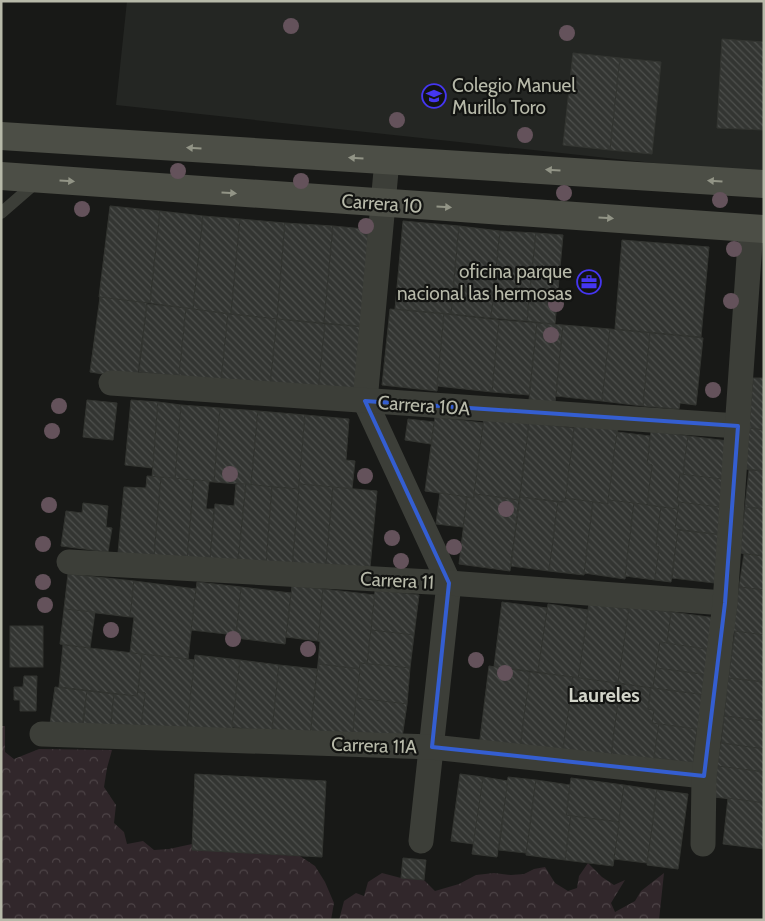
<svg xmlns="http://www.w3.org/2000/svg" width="765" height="921" font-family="Cabin,sans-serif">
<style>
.built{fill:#242623}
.forest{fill:url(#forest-crowns)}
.building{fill:url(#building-back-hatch);stroke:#333531}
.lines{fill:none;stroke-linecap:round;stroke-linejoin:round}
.service{stroke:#3c3e38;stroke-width:12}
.minor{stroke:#3c3e38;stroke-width:25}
.secondary{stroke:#4c4e46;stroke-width:28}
.tree{fill:#64525b}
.oneway{fill:#929486}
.marked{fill:none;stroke:#345ed1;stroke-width:4;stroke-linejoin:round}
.labels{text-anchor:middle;stroke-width:4.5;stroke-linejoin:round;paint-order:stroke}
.poi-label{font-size:19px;fill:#b7b9a9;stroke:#131412;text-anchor:start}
.street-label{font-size:19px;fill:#b7b9a9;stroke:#131412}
.neighbourhood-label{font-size:20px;font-weight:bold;fill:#d3d5ca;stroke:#131412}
</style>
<defs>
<pattern id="forest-crowns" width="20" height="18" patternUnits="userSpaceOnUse" patternTransform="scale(1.25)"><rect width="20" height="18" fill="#31272b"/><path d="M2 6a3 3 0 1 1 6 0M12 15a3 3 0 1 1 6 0" fill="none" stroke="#4d4447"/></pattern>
<pattern id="building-back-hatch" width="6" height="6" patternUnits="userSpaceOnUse" patternTransform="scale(1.25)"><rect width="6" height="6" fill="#333532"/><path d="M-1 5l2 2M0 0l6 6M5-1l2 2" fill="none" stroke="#4e504d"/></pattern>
</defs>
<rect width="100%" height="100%" fill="#181917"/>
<path class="built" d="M127 1H764V175L116 105Z"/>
<g class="forest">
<path d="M1 726H5V752L14 759 39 749 112 750 107 768 104 787 116 805 114 823 124 832 127 844 143 841 154 850 169 849 192 844V850L300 856 315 866 325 882 334 903 331 920H1Z"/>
<path d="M588 863 602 877 614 885 625 880 611 903 615 912 635 901 641 891 664 873 659 920H339L344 901 356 893 364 896 368 882 382 873 401 878 424 880 435 891 459 884 476 875 494 873 511 875 524 874 534 869 545 867 555 883 568 891 577 888 579 876Z"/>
</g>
<g class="building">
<path d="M722 39 764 42V130L717 128Z"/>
<path d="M573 53 620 58 610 150 563 145Z"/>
<path d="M620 58 661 62 652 154 610 150Z"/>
<path d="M110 206 160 211 150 303 99 297Z"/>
<path d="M160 211 203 216 193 309 150 303Z"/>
<path d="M203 216 240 219 231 314 193 309Z"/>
<path d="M240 219 285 223 277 319 231 314Z"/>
<path d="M403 221 459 226 451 314 395 309Z"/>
<path d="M285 223 333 226 324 323 277 319Z"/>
<path d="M333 226 375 230 367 327 324 323Z"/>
<path d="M459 226 500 231 491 318 451 314Z"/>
<path d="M500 231 536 233 527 321 491 318Z"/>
<path d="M536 233 563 235 555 324 527 321Z"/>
<path d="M622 240 709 247 701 337 615 329Z"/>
<path d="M100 297 147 303 137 379 90 372Z"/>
<path d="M147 304 186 308 179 376 139 372Z"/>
<path d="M186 308 228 314 221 381 179 376Z"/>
<path d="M390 309 444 314 437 391 382 385Z"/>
<path d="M228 314 277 319 270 386 221 381Z"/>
<path d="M444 314 499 320 492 392 437 386Z"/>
<path d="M277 319 325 324 318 391 270 386Z"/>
<path d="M499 320 537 323 529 395 492 392Z"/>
<path d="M537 323 563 325 555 403 529 400Z"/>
<path d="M325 324 365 327 359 395 318 391Z"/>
<path d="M563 325 610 329 602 401 556 396Z"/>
<path d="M610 329 650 333 643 406 602 401Z"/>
<path d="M650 333 703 338 696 405 680 403 679 409 643 406Z"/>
<path d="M753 378H764V430L749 428Z"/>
<path d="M87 400 117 403 113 440 83 437Z"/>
<path d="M131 400 158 402 153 468 125 465Z"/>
<path d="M158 402 181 405 175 479 152 477Z"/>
<path d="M181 405 220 408 214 482 175 479Z"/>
<path d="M220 408 258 411 251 485 214 482Z"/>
<path d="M258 411 305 415 299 489 251 485Z"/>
<path d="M305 415 349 419 346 460 355 461 352 489 299 484Z"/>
<path d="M435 417 483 423 474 498 425 491Z"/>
<path d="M484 417 529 423 519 500 474 494Z"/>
<path d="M408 419 434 422 431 444 405 440Z"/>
<path d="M575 422 618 428 608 504 565 498Z"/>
<path d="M529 423 574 428 565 502 520 497Z"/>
<path d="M749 428 764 430V471L745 469Z"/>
<path d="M651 431 688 436 683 475 680 474 677 502H679L678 509 647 505 652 465H647Z"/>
<path d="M617 432 650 436 647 465H652L647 505 608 500Z"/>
<path d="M688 436 728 441 723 479 683 475Z"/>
<path d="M749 470 764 471V509L745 507Z"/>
<path d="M680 474 729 480 725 508 677 502Z"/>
<path d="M147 476 161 477 154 556 118 553 124 487 146 488Z"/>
<path d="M161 477 194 480 187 559 154 556Z"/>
<path d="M194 480 209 481 206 509H214L210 559H187Z"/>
<path d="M236 484H246L238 561 210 559 215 504 234 506Z"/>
<path d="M246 484 272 487 266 564 238 561Z"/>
<path d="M299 484 333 487 326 564 292 566Z"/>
<path d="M272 487 299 489 292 566 266 564Z"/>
<path d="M333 487 377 491 370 568 326 564Z"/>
<path d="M440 493 467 497 463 527 436 524Z"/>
<path d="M474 494 519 500 510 571 459 564 467 497 474 498Z"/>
<path d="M520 497 558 502 549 571 511 566Z"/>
<path d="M565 498 593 502 584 575 549 571 558 502H565Z"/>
<path d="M608 500 634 503 625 579 584 573 593 502 608 504Z"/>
<path d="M679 502 725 508 722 535 675 529Z"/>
<path d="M83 503 108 506 106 527 112 528 108 552 61 546 66 511 82 513Z"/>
<path d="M634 503 661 507 656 546 659 547 655 580 625 576Z"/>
<path d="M661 507 678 509 675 529 678 530 671 582 655 580 659 547 656 546Z"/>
<path d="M745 507 764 509V556L740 553Z"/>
<path d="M678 530 722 535 715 583 672 578Z"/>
<path d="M744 554 764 556V590L739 587Z"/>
<path d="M68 574 134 581 130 617 64 609Z"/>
<path d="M134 581 196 589 188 659 130 653 134 617H130Z"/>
<path d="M197 582 241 587 236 635 191 630Z"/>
<path d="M292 586 323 589 318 641 286 637Z"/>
<path d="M241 587 291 593 285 644 236 638Z"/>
<path d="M739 587 764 590V635L733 631Z"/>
<path d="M323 589 375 595 367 664 360 663V669L318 664 320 642 318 641Z"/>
<path d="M375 590 419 595 414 635 371 630Z"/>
<path d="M502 602 547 608 538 672 494 667Z"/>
<path d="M589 603 629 609 618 683 578 678Z"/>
<path d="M548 604 588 610 578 678 538 672Z"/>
<path d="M629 607 671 612 667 644 660 642 653 688 618 683Z"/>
<path d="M64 609 95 612 90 648 60 644Z"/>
<path d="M671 612 716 618 712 650 667 644Z"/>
<rect x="10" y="626" width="33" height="41"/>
<path d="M371 630 414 635 410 668 367 664Z"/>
<path d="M735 631 764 635V682L728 678Z"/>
<path d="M660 642 712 650 709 675 656 668Z"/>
<path d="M63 645 142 654 137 696 59 687Z"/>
<path d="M142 654 195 660 187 733 141 727 145 693 138 692Z"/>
<path d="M195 655 240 660 232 732 187 727Z"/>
<path d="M240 660 279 665 272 732 232 727Z"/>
<path d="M360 663 410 668 407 704 356 698Z"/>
<path d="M318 664 360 669 352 740 310 735Z"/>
<path d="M279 665 317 669 310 735 272 731Z"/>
<path d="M489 666 530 672 520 748 479 747Z"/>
<path d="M656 668 709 675 706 695 653 688Z"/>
<path d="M530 672 573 677 563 754 520 748Z"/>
<path d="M24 676H37L36 711H20V700H14V687H23Z"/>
<path d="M573 677 615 683 612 700 618 701 611 757 563 750Z"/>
<path d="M728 678 764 682V721L724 716Z"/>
<path d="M615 683 651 688 648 709 654 710 652 723 659 724 654 763 611 757 618 701 612 700Z"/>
<path d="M55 687 87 691 82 727 50 724Z"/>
<path d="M651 688 706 695 701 730 652 723 654 710 648 709Z"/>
<path d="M87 691 114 694 110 729 83 726Z"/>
<path d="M138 692 145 693 141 727 111 724 114 694 137 696Z"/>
<path d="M356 698 407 704 402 738 353 732Z"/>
<path d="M724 716 764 721V749L721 743Z"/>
<path d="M659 724 697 729 693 763 654 758Z"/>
<path d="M721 743 764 749V772L717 766Z"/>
<path d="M717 766 764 772V803L714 797Z"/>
<path d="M195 774 326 781 322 857 192 850Z"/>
<path d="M460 774 483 777 474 844 451 841Z"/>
<path d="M483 777 508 781 497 857 472 854Z"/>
<path d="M508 777 536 780 526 853 499 850Z"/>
<path d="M571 778 624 785 619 822 566 815Z"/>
<path d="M536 780 570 785 566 815 571 816 565 860 526 855Z"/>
<path d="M624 785 657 790 647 863 614 859Z"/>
<path d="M657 790 688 794 678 869 647 865Z"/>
<path d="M728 798 764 803V849L723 844Z"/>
<path d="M571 816 619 822 613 866 565 860Z"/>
<path d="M403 858 426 860 424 880 401 878Z"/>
</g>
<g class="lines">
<path class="service" d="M1 213 39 180"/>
<g class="minor">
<path d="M387 160 365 401 449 583 421 841"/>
<path d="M111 383 738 426"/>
<path d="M69 562 449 583 725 603"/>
<path d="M42 734 432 747 704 776"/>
<path d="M703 844 704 776 725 603 751 228"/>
</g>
<g class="secondary">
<path d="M1 136 764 184"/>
<path d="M1 176 764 229"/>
</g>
</g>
<g class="tree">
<circle cx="291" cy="26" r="8"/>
<circle cx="567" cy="33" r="8"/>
<circle cx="397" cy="120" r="8"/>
<circle cx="525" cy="135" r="8"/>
<circle cx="178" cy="171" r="8"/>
<circle cx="301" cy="181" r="8"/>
<circle cx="564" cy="193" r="8"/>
<circle cx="720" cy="200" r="8"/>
<circle cx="82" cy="209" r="8"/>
<circle cx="366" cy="226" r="8"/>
<circle cx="734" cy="249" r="8"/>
<circle cx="731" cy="301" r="8"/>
<circle cx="556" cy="304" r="8"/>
<circle cx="551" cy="335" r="8"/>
<circle cx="713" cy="390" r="8"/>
<circle cx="59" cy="406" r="8"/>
<circle cx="52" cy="431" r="8"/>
<circle cx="230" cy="474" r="8"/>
<circle cx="365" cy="476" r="8"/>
<circle cx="49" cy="505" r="8"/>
<circle cx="506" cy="509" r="8"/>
<circle cx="392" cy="538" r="8"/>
<circle cx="43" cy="544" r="8"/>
<circle cx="454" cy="547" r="8"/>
<circle cx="401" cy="561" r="8"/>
<circle cx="43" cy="582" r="8"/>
<circle cx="45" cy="605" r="8"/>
<circle cx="111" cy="630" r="8"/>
<circle cx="233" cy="639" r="8"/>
<circle cx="308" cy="649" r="8"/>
<circle cx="476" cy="660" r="8"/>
<circle cx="505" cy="673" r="8"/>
</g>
<defs><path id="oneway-solid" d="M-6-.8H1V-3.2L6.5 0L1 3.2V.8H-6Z" transform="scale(1.25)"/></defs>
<g class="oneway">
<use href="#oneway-solid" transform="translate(194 148) rotate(-176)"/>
<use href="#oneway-solid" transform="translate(356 158) rotate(-176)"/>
<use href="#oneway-solid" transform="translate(553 170) rotate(-176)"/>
<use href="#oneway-solid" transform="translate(67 181) rotate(4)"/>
<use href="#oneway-solid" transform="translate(715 181) rotate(-176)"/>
<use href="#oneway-solid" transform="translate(229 193) rotate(4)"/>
<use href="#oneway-solid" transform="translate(444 207) rotate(4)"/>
<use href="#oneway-solid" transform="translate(606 218) rotate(4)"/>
</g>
<path class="marked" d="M365 401 738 426 725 603 704 776 432 747 449 583Z"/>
<defs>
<g id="university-ring" transform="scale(1.25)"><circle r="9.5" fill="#131412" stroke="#4536f1" stroke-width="1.5"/><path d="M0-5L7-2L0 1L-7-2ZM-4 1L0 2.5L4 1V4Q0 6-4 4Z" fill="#4536f1"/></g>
<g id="office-ring" transform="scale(1.25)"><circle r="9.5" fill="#131412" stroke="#4536f1" stroke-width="1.5"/><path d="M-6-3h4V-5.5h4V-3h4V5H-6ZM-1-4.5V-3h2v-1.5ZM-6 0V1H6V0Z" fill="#4536f1"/></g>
</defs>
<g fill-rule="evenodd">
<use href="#university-ring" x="434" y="96"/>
<use href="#office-ring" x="589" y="282"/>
</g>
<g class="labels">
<g class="poi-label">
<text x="452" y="92">Colegio Manuel<tspan x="452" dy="22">Murillo Toro</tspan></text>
<text x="572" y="278" text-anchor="end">oficina parque<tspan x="572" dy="22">nacional las hermosas</tspan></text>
</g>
<g class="street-label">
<text transform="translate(382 203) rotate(4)" y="7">Carrera 10</text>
<text transform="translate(424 405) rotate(4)" y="7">Carrera 10A</text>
<text transform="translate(397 580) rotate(3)" y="7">Carrera 11</text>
<text transform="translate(374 745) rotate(2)" y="7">Carrera 11A</text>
</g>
<g class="neighbourhood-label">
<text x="604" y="702">Laureles</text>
</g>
</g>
<rect width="765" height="921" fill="none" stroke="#b7b9a9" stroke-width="5"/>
</svg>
